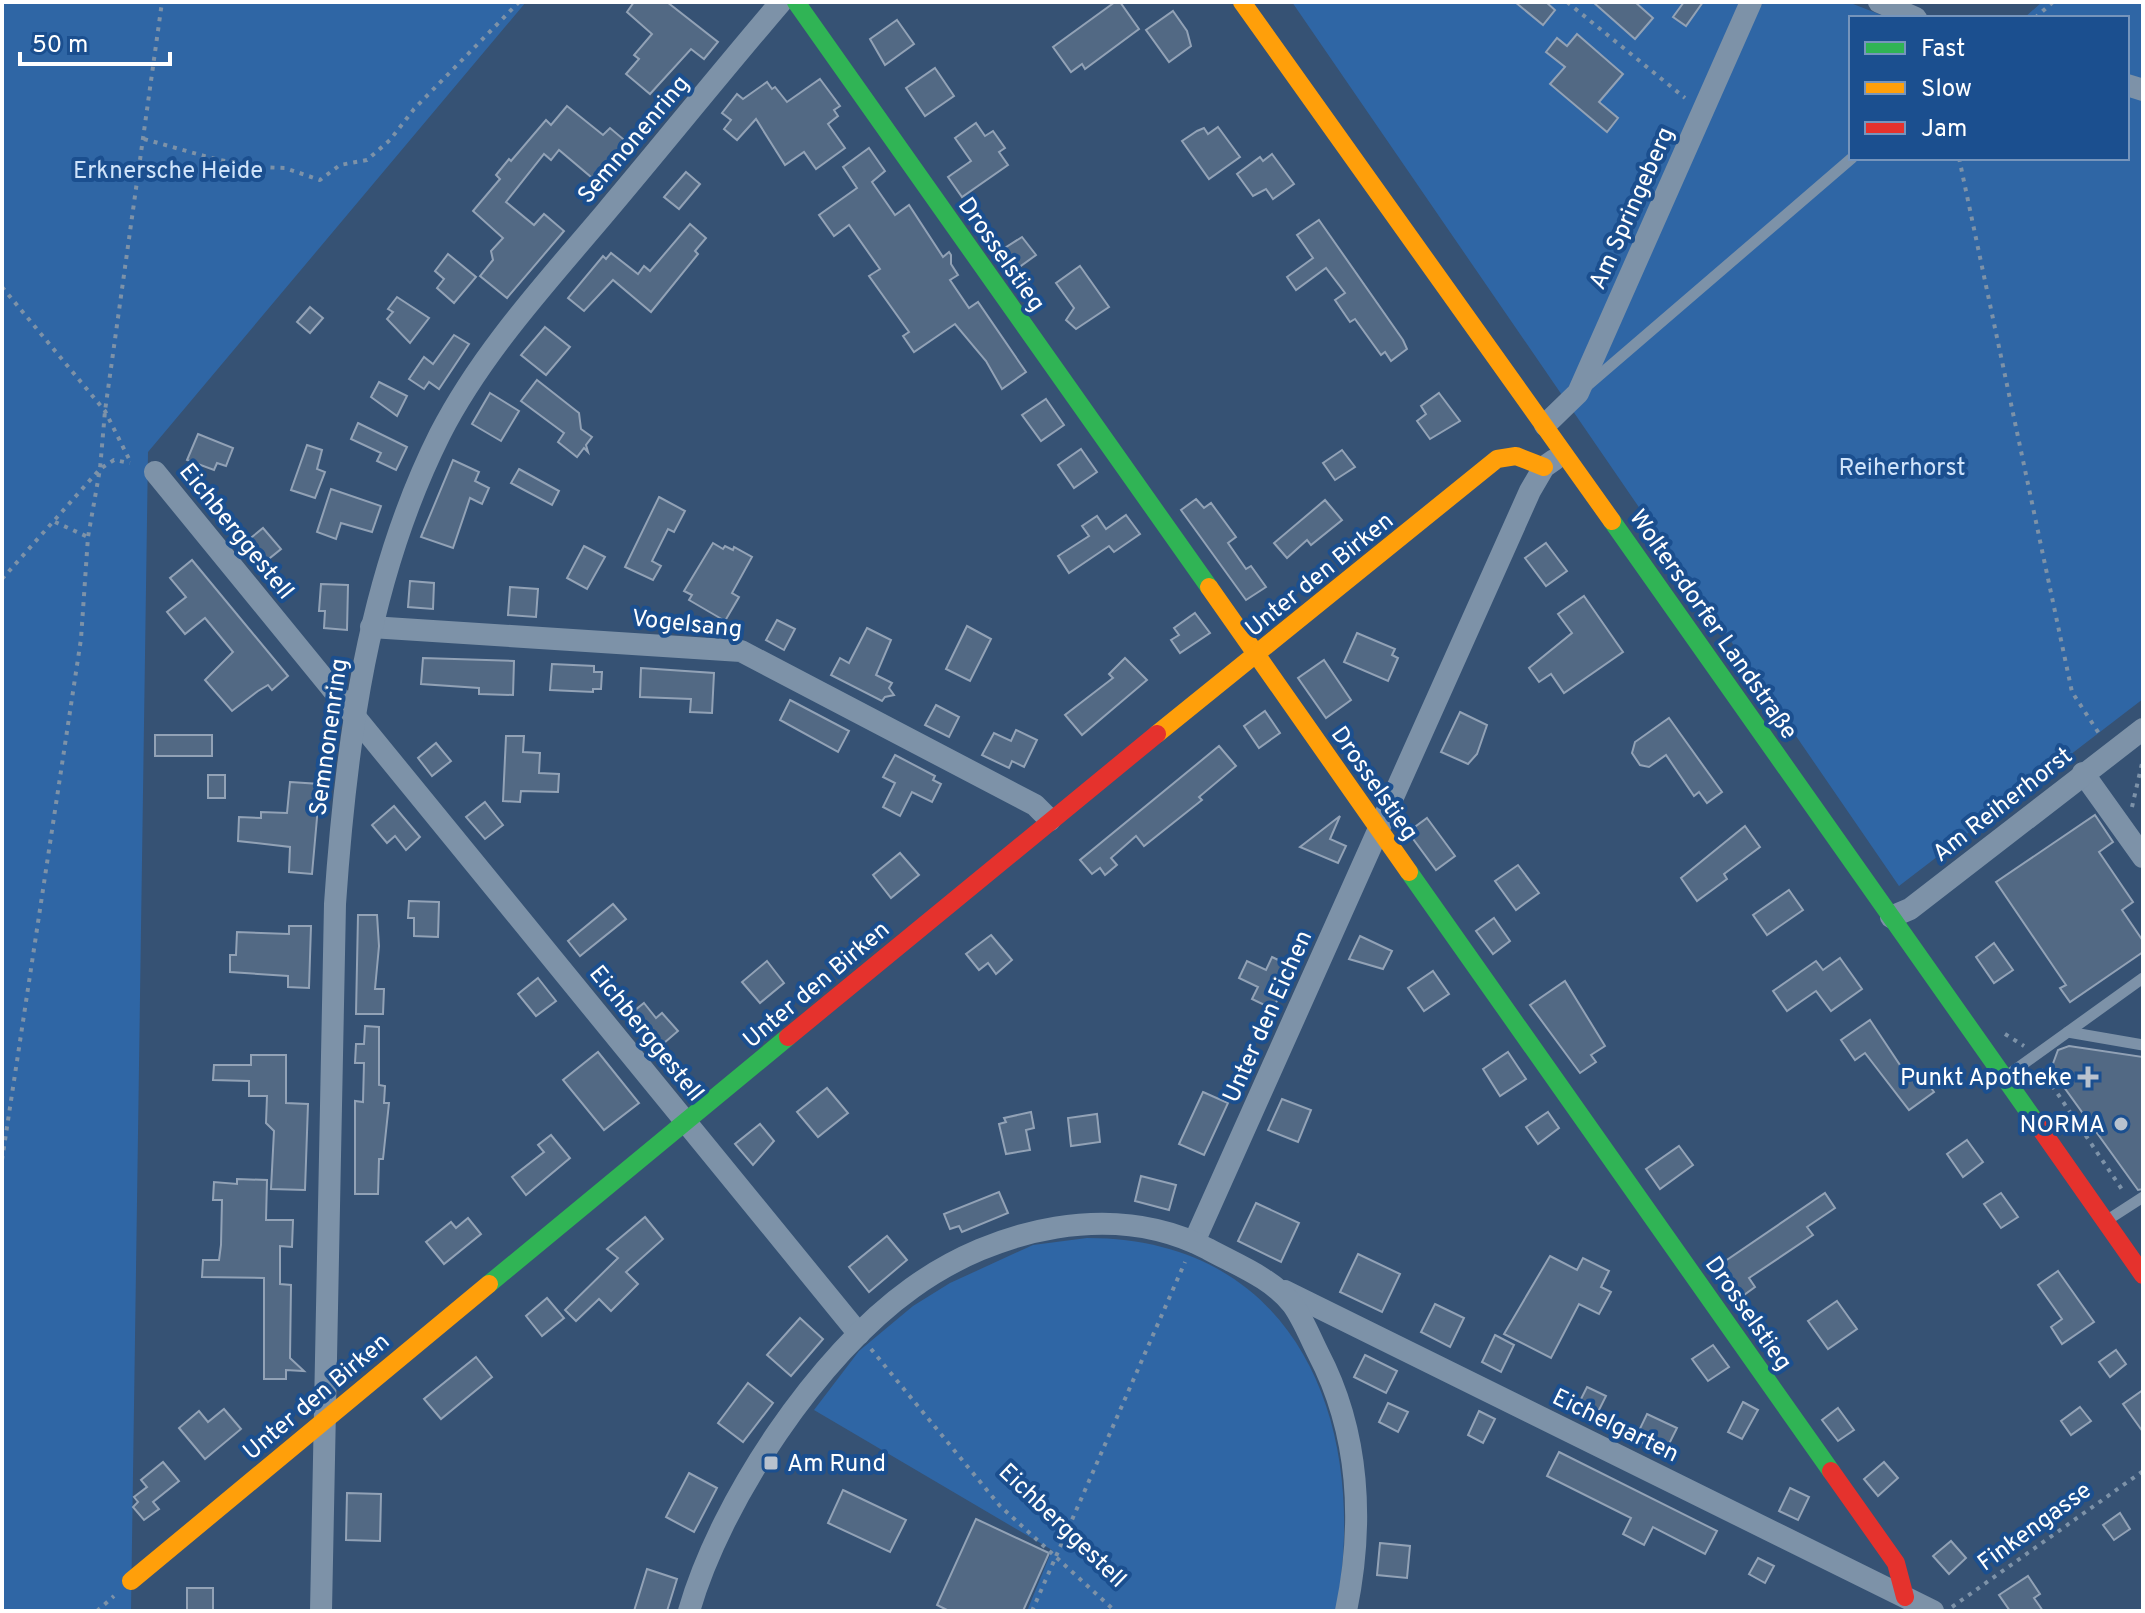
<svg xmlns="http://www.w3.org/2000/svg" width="2145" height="1613" font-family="Overpass,sans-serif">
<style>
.green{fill:#2f66a5}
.building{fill:#526984;stroke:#92a2b6;stroke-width:2}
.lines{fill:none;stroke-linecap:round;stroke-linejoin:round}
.path{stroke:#7d92a8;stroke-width:4;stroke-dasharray:4 6;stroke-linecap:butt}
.lane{stroke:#7d92a8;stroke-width:11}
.street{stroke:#7d92a8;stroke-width:22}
.fast{stroke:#30b455;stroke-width:18}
.slow{stroke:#ff9f0a;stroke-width:18}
.jam{stroke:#e5322d;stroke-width:18}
.poi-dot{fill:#b9c2ce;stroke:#1b4f8f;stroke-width:3}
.labels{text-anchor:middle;stroke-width:8;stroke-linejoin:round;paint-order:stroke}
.street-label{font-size:24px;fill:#fff;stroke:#1b4f8f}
.park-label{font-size:24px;fill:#cfe3fa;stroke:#1b4f8f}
.poi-label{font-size:24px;fill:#fff;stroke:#1b4f8f;text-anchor:end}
</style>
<rect width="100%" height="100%" fill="#365274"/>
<g class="green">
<path d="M2 2H526L148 452 131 1611H2Z"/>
<path d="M1292 2H1848L1889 18H1851V158H2127V18H2024L2042 2H2143V699L1899 886Z"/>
<path d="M1087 1238C1300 1238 1370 1428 1336 1611H1027L1052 1550 814 1410 859 1351 913 1306 950 1283 1033 1245Z"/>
</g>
<g class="building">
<path d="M634 2H667L718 42 704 59 691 49 650 94 626 74 639 59 634 55 652 34 627 12Z"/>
<path d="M1115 2H1120L1139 29 1085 69 1082 64 1071 72 1053 47Z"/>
<path d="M1515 2H1546L1555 10 1543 25Z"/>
<path d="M1593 2H1635L1653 18 1635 39Z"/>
<path d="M1684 2H1703L1686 26 1673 17Z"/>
<path d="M1173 11 1187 31 1191 46 1169 62 1146 30Z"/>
<path d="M897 20 914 44 885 65 870 39Z"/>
<path d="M1577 34 1623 74 1599 102 1618 118 1607 132 1550 84 1565 67 1546 52 1557 38 1567 46Z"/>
<path d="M935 68 954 96 925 116 906 88Z"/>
<path d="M820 79 840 106 834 110 838 116 828 124 845 148 816 169 804 152 785 165 756 119 737 140 724 129 731 120 722 113 737 94 743 99 767 82 772 89 775 87 787 102Z"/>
<path d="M567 106 603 135 610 128 629 144 597 182 559 150 551 160 544 154 506 202 534 225 544 214 564 231 507 298 480 276 493 260 491 251 503 238 473 211 500 179 496 175 509 159 511 161 546 120 551 125Z"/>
<path d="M976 123 985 136 993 131 1005 148 999 152 1008 165 962 197 948 177 971 161 955 138Z"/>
<path d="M1218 127 1240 157 1209 179 1182 141 1197 131 1204 128 1208 134Z"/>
<path d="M869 148 885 171 872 182 895 215 909 205 943 257 949 252 951 255V264L958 275 950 280 969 308 978 302 1026 372 1002 389 986 361 955 324 914 352 903 336 909 332 869 276 880 269 849 225 834 236 819 215 857 188 843 167Z"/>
<path d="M1272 154 1294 184 1273 199 1266 189 1253 196 1237 174 1260 157 1263 161Z"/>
<path d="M686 172 700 184 679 209 664 197Z"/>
<path d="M1319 220 1403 340 1407 349 1391 361 1385 352 1381 355 1355 319 1350 322 1335 300 1345 293 1326 268 1296 290 1287 277 1313 258 1297 235Z"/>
<path d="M690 224 706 238 695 251 698 254 651 312 613 280 584 311 568 298 603 256 606 259 611 253 638 274 644 266 650 271Z"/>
<path d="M1022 237 1036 255 1014 271 1000 251Z"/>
<path d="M448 254 476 277 454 303 437 288 444 279 435 271Z"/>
<path d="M1080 266 1109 307 1076 329 1066 320 1074 308 1056 283Z"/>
<path d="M397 297 429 318 410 343 387 319 393 312 388 309Z"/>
<path d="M310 307 323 318 310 333 297 322Z"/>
<path d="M545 327 570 347 546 375 521 355Z"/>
<path d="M454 335 469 344 439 389 429 382 424 389 409 379 424 357 433 364Z"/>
<path d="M537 380 579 413 581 429 592 437 586 445 588 452 584 448 577 457 558 442 564 433 521 401Z"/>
<path d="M379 382 407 396 397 416 371 397Z"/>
<path d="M490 393 519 411 501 441 472 424Z"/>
<path d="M1439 393 1460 421 1430 439 1417 421 1426 414 1421 406Z"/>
<path d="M1046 399 1064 425 1041 441 1022 415Z"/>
<path d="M358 423 407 447 396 470 377 461 381 453 351 439Z"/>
<path d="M198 434 233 448 226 466 217 463 214 470 187 460Z"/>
<path d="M307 445 322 450 317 469 325 472 315 498 291 490Z"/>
<path d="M1081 449 1097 472 1074 488 1058 465Z"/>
<path d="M1342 450 1355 467 1335 480 1323 463Z"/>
<path d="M453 460 479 472 475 481 489 488 482 504 470 498 453 548 421 537Z"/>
<path d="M519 469 559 491 552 505 511 483Z"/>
<path d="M331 489 381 506 372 532 341 523 336 539 317 532Z"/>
<path d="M659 497 685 511 674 532 668 529 652 561 661 566 653 580 625 567Z"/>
<path d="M1196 499 1204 508 1211 503 1236 537 1228 543 1246 569 1251 566 1266 587 1246 600 1181 510Z"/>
<path d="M1325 500 1342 520 1311 545 1307 540 1287 558 1274 543Z"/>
<path d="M1126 515 1140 534 1114 552 1109 546 1069 573 1058 556 1089 536 1082 526 1097 516 1106 529Z"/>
<path d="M263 528 281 549 260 566 242 545Z"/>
<path d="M713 543 723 549 725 546 733 550 734 547 752 557 732 593 739 597 725 621 689 600 692 595 684 591Z"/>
<path d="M1546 543 1567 571 1546 586 1525 558Z"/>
<path d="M584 546 605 557 587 589 567 578Z"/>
<path d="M192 560 288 676 272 690 268 685 258 691 232 711 205 680 233 652 205 618 185 634 167 612 186 597 170 578Z"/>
<path d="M410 581 434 583 433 609 408 607Z"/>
<path d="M321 584 348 585 347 630 324 628 325 611H319Z"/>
<path d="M510 587 538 589 536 617 508 615Z"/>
<path d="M1584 596 1623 652 1564 693 1551 674 1539 682 1529 668 1572 633 1558 614Z"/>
<path d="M1195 613 1210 633 1180 653 1171 640 1179 635 1174 628Z"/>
<path d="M777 620 795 629 784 650 766 640Z"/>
<path d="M967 626 991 639 970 681 946 669Z"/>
<path d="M867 628 891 640 876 675 892 683 889 688 894 695 885 697 882 701 831 675 840 658 849 663Z"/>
<path d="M1357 633 1395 649 1392 655 1398 658 1388 681 1344 662Z"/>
<path d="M423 658 514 661 513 695 479 694V688L421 684Z"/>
<path d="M1125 658 1147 680 1082 735 1065 715 1113 678 1109 674Z"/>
<path d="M1324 660 1351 700 1326 718 1298 678Z"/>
<path d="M552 664 594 666V672H602L601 689H593V692L550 690Z"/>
<path d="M641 668 714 673 712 713 690 712 691 699 640 697Z"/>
<path d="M790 700 849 731 838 752 780 720Z"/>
<path d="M936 705 959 717 949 737 925 725Z"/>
<path d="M1265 711 1280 733 1259 748 1244 726Z"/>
<path d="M1460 712 1487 725 1477 754 1468 764 1441 752Z"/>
<path d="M1669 718 1722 792 1707 803 1699 792 1694 796 1666 755 1649 767 1640 765 1632 753 1635 742Z"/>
<path d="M1016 730 1037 740 1024 767 1012 761 1009 768 982 755 994 733 1011 741Z"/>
<rect x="155" y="735" width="57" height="21"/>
<path d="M506 736H524L523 752 540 753 539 773 559 774 558 792 521 791 520 802 503 801Z"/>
<path d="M436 743 451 761 432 776 418 758Z"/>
<path d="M1219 746 1236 766 1199 797 1202 800 1144 846 1136 836 1111 858 1117 865 1105 875 1100 868 1092 874 1080 860Z"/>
<path d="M895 755 935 776 933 780 941 784 932 802 912 792 900 816 883 807 895 783 883 777Z"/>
<rect x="208" y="775" width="17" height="23"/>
<path d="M290 782 320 784 312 874 289 872 290 847 238 841 239 817 261 818V812L287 813Z"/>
<path d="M485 802 503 825 485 839 466 817Z"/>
<path d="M394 806 420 837 406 850 395 836 387 843 372 825Z"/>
<path d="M2095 815 2113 842 2099 852 2133 902 2122 910 2143 941V952L2070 1002 2060 988 2066 985 1996 882Z"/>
<path d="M1340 816 1330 839 1346 846 1338 863 1300 847Z"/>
<path d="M1427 818 1455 856 1436 870 1408 832Z"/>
<path d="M1745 826 1760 847 1724 874 1727 879 1697 901 1681 878Z"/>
<path d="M900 853 919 875 891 898 873 875Z"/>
<path d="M1518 865 1539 893 1516 910 1495 881Z"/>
<path d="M1789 890 1803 910 1767 935 1753 915Z"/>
<path d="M409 901 439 902 438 937 414 936V918H408Z"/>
<path d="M613 904 626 919 580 956 568 941Z"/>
<path d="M358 915H377L379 946 375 989H384L383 1014H356Z"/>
<path d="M1494 918 1510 941 1493 954 1476 931Z"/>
<path d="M289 926H311L309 988 288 987V976L230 972V955H236L237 932 289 934Z"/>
<path d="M991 935 1012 960 996 974 988 963 979 970 966 954Z"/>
<path d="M1360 936 1392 951 1383 969 1349 959Z"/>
<path d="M1994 943 2013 970 1994 983 1976 957Z"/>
<path d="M1272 957 1293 967 1273 1009 1252 999 1258 987 1239 978 1247 961 1266 970Z"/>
<path d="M1840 958 1862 989 1831 1011 1816 991 1787 1011 1773 991 1816 961 1823 970Z"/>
<path d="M767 961 784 983 760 1003 742 982Z"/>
<path d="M1433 971 1449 994 1424 1011 1408 988Z"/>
<path d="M538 978 556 1001 536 1016 518 994Z"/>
<path d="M1565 981 1605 1046 1591 1055 1596 1062 1580 1073 1530 1005Z"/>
<path d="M644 1003 656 1018 662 1013 678 1031 657 1049 629 1015Z"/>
<path d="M1870 1020 1908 1077 1918 1070 1934 1092 1909 1110 1865 1053 1855 1060 1841 1040Z"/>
<path d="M365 1026 379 1027V1085L385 1086 384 1103H389L383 1159H379L378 1194H355V1101L363 1102 364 1063H355L356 1044H364Z"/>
<path d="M2069 1046 2143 1057V1189L2138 1190 2051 1069 2058 1050Z"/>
<path d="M598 1052 639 1103 604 1130 563 1080Z"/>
<path d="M1508 1052 1526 1079 1500 1096 1483 1069Z"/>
<path d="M251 1055H286V1103L308 1104 305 1190 271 1189 274 1131 266 1123 267 1096H249V1081L213 1080 214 1065H251Z"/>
<path d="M827 1088 848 1113 818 1137 797 1112Z"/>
<path d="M1203 1092 1228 1103 1204 1155 1179 1144Z"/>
<path d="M1282 1099 1311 1110 1298 1142 1268 1130Z"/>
<path d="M1031 1112 1034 1128 1026 1130 1030 1150 1006 1154 999 1124 1006 1122 1004 1118Z"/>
<path d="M1548 1112 1559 1128 1538 1144 1526 1127Z"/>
<path d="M1097 1114 1100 1142 1071 1146 1068 1118Z"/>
<path d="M760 1124 774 1141 753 1165 735 1144Z"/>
<path d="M551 1135 570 1158 526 1195 512 1177 544 1152 538 1145Z"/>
<path d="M1967 1140 1983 1162 1963 1177 1947 1154Z"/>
<path d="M1679 1146 1693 1165 1660 1189 1646 1169Z"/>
<path d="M1141 1176 1176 1185 1169 1210 1135 1201Z"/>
<path d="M237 1179 267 1180 266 1220H293L292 1247 280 1246V1284L291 1285 290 1358 304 1371 286 1370V1379H264V1278L202 1277 203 1260H219L221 1245 222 1200H213L214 1182 237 1184Z"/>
<path d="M999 1192 1008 1213 962 1232 959 1226 950 1229 944 1214Z"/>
<path d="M1825 1193 1835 1208 1807 1227 1813 1235 1749 1278 1755 1287 1737 1300 1715 1268Z"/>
<path d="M2001 1193 2018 1217 2001 1228 1984 1204Z"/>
<path d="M1256 1203 1299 1223 1281 1262 1238 1241Z"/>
<path d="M645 1217 663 1239 626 1272 638 1284 611 1311 599 1299 576 1321 565 1310 618 1258 607 1249Z"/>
<path d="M468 1218 481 1234 444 1264 426 1242 451 1222 456 1228Z"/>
<path d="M887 1236 907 1260 869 1292 849 1267Z"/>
<path d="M1358 1254 1400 1274 1382 1312 1340 1292Z"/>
<path d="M1550 1256 1577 1270 1583 1258 1609 1271 1601 1287 1611 1292 1599 1314 1579 1304 1551 1358 1504 1334Z"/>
<path d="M2058 1271 2094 1322 2062 1344 2051 1327 2062 1319 2038 1285Z"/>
<path d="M547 1298 564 1318 542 1336 526 1316Z"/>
<path d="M1837 1301 1857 1329 1828 1349 1808 1321Z"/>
<path d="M1435 1304 1464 1318 1450 1347 1421 1332Z"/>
<path d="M800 1318 823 1339 791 1376 767 1355Z"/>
<path d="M1495 1335 1514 1345 1501 1372 1482 1362Z"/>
<path d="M1713 1345 1729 1367 1708 1381 1692 1359Z"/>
<path d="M2116 1350 2126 1364 2110 1377 2099 1362Z"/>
<path d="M1365 1355 1397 1371 1386 1393 1354 1377Z"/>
<path d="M476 1357 492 1377 441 1419 424 1399Z"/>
<path d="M748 1383 773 1403 743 1442 718 1423Z"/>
<path d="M1587 1387 1606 1396 1595 1418 1576 1409Z"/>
<path d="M2143 1390V1432L2123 1404Z"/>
<path d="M1743 1402 1758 1410 1742 1439 1728 1432Z"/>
<path d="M1388 1403 1408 1412 1398 1432 1379 1422Z"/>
<path d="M2080 1407 2091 1421 2071 1435 2061 1421Z"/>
<path d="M1838 1408 1854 1430 1838 1441 1822 1420Z"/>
<path d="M224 1409 241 1429 205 1459 179 1428 199 1411 208 1422Z"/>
<path d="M1479 1411 1495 1419 1483 1443 1468 1435Z"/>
<path d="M1647 1414 1677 1428 1664 1454 1635 1439Z"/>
<path d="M1559 1452 1717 1531 1705 1554 1653 1527 1644 1545 1623 1534 1631 1518 1547 1476Z"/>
<path d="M163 1462 179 1481 153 1502 159 1509 144 1520 133 1507 138 1502 134 1497 147 1487 141 1480Z"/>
<path d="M1884 1462 1898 1478 1878 1496 1864 1479Z"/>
<path d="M689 1473 717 1488 694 1532 666 1517Z"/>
<path d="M1790 1488 1809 1497 1798 1520 1779 1511Z"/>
<path d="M843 1490 906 1520 890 1552 828 1523Z"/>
<path d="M347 1493 381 1494 380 1541 346 1540Z"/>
<path d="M2120 1513 2130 1529 2114 1540 2103 1525Z"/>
<path d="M976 1519 1049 1553 1023 1611H949L937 1605Z"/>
<path d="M1951 1541 1966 1558 1949 1574 1933 1556Z"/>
<path d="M1380 1543 1410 1546 1407 1578 1377 1575Z"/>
<path d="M1758 1558 1774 1566 1765 1583 1749 1574Z"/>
<path d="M647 1569 677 1579 667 1611H634Z"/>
<path d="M2028 1576 2040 1594 2034 1598 2043 1611H2010L1999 1595Z"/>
<rect x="187" y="1588" width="26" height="23"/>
</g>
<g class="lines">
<g class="path">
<path d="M1567 2 1685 98"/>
<path d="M2035 18 2053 2"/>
<path d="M144 139 215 159 257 167 285 168 320 180 340 165 367 160 390 140 414 109 519 2"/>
<path d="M1959 158 2072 692 2100 735"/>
<path d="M2 287 105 411 131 463"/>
<path d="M55 522 88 537"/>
<path d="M2 579 100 469 114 460 130 463"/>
<path d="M2132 807 2143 759"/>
<path d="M2005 1034 2024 1046"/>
<path d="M2041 1069 2123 1191"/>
<path d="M2 1160 81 639 88 537 100 469 105 411 162 2"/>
<path d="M871 1349 1000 1506 1115 1611"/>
<path d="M1952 1607 2143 1471"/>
<path d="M97 1611 114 1596"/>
<path d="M1032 1611 1185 1262"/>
</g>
<g class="lane">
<path d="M1588 385 1852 158"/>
<path d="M2068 1032 2143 1045"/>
<path d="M2008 1075 2143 978"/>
<path d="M2109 1219 2143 1197"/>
</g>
<g class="street">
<path d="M1879 2 1916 18"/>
<path d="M2127 85 2143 90"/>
<path d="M1545 425 1578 393 1751 2"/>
<path d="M155 472 859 1334"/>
<path d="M371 627 741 651 1035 805 1050 820"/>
<path d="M2083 773 2143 857"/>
<path d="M1891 917 1910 909 2143 729"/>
<path d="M1194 1242 1530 491 1544 467 1554 460"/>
<path d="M1285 1291 1933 1611"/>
<path d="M321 1611 335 904C346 743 367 580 440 434 482 352 547 282 606 212 665 142 722 71 781 2"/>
<path d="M689 1611C721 1500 818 1355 912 1288 995 1228 1114 1200 1208 1249 1237 1265 1272 1278 1293 1305 1303 1319 1310 1337 1318 1353 1360 1433 1364 1524 1346 1611"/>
</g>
<g class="fast">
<path d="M796 2 1209 587"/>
<path d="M1612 521 2035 1121"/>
<path d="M1409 872 1831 1471"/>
<path d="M489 1284 788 1037"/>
</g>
<g class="slow">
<path d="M1242 2 1612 521"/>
<path d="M1209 587 1409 872"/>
<path d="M1157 734 1497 459 1516 456 1544 467"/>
<path d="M131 1581 489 1284"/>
</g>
<g class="jam">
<path d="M788 1037 1157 734"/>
<path d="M2035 1121 2143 1275"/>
<path d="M1831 1471 1896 1563 1905 1597"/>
</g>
</g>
<g class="poi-dot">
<path d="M2084 1065h8v8h8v8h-8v8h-8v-8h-8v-8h8z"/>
<circle cx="2121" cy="1124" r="8"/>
<rect x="763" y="1455" width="16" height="16" rx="4"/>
</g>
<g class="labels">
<g class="street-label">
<text transform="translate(633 139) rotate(-50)" y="8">Semnonenring</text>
<text transform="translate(1631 208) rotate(-66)" y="8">Am Springeberg</text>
<text transform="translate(1002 254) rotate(55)" y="8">Drosselstieg</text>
<text transform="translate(237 531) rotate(51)" y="8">Eichberggestell</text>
<text transform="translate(1319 574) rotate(-39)" y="8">Unter den Birken</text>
<text transform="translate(687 623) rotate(6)" y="8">Vogelsang</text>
<text transform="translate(1714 624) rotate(55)" y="8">Woltersdorfer Landstraße</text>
<text transform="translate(328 737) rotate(-82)" y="8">Semnonenring</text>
<text transform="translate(1375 783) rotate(55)" y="8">Drosselstieg</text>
<text transform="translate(2002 804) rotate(-38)" y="8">Am Reiherhorst</text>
<text transform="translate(816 984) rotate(-40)" y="8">Unter den Birken</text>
<text transform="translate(1267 1016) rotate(-66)" y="8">Unter den Eichen</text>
<text transform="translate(647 1033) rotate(51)" y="8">Eichberggestell</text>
<text transform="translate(1749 1313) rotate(55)" y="8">Drosselstieg</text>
<text transform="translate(316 1396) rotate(-40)" y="8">Unter den Birken</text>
<text transform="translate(1616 1425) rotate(26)" y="8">Eichelgarten</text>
<text transform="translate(1063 1525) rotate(44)" y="8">Eichberggestell</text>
<text transform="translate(2034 1526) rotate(-36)" y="8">Finkengasse</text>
</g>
<g class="park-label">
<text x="168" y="178">Erknersche Heide</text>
<text x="1902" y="475">Reiherhorst</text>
</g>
<g class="poi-label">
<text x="2072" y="1085">Punkt Apotheke</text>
<text x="2105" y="1132">NORMA</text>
<text x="787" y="1471" text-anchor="start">Am Rund</text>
</g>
</g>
<rect width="2145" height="1613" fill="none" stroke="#ffffff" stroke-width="8"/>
<rect x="1849" y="16" width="280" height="144" fill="#1b4f8f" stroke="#7695bc" stroke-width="2"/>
<rect x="1865" y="42" width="40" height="12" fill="#30b455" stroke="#7695bc" stroke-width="2"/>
<text x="1921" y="56" font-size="24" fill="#ffffff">Fast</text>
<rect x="1865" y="82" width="40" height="12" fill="#ff9f0a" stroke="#7695bc" stroke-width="2"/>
<text x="1921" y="96" font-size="24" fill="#ffffff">Slow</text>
<rect x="1865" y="122" width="40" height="12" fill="#e5322d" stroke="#7695bc" stroke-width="2"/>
<text x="1921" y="136" font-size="24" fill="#ffffff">Jam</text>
<path d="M20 52v12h150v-12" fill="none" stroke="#ffffff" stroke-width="4"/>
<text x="32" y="52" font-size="24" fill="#ffffff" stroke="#1b4f8f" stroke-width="6" paint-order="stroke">50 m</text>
</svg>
